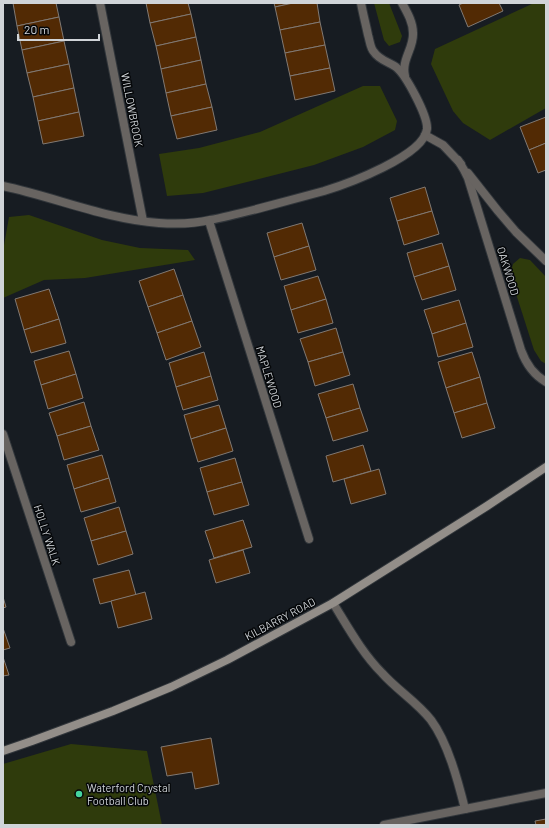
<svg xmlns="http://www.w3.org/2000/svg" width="549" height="828" font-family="Barlow,sans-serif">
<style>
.green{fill:#2f3b0c}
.building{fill:#522a04;stroke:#817973}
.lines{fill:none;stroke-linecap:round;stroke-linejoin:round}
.street-casing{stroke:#31363b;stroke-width:10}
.secondary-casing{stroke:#31363b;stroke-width:10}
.street{stroke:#686461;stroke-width:8}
.secondary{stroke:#938e89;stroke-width:8}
.poi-dot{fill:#45d49f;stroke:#050709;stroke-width:1.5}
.labels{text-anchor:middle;stroke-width:3;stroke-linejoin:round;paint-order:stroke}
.street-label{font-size:11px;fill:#d0d4d8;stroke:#050709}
.poi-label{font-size:11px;fill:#d0d4d8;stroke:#050709;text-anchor:start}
</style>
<rect width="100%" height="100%" fill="#171c22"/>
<g class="green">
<path d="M374 3H389L402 36 400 42 389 46 384 40Z"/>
<path d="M534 3H546V108L490 140 463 123 453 111 431 64 435 49Z"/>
<path d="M363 86H380L397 121 395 130 363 147 314 165 203 193 167 196 159 154 199 148 260 132Z"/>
<path d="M29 215 102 240 140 248 188 250 195 260 85 278 44 280 3 298V251L9 217Z"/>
<path d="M520 258 530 260 546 277V364L541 361 534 350 510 275 513 264Z"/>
<path d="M71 744 147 751 162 825H3V764Z"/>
</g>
<g class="building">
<path d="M13 3H56L59 17 17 26Z"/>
<path d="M146 3H188L191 14 150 23Z"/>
<path d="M274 3H293L275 7Z"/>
<path d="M293 3H317L320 22 280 30 275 7Z"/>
<path d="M463 3H499L503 11 468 27 459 5Z"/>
<path d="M191 14 196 37 156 46 150 23Z"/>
<path d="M59 17 64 41 22 50 17 26Z"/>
<path d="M320 22 325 45 285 53 280 30Z"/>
<path d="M196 37 201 60 161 69 156 46Z"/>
<path d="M64 41 69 64 27 73 22 50Z"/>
<path d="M325 45 330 68 290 76 285 53Z"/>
<path d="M201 60 206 84 166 93 161 69Z"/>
<path d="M69 64 74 88 33 97 27 73Z"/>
<path d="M330 68 335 91 295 100 290 76Z"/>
<path d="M206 84 212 107 171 116 166 93Z"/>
<path d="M74 88 79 112 38 121 33 97Z"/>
<path d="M212 107 217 130 177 139 171 116Z"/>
<path d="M79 112 84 136 43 144 38 121Z"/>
<path d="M546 117V143L529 150 520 127Z"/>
<path d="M546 143V170L538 173 529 150Z"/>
<path d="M425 187 432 211 397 221 390 198Z"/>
<path d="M432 211 439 234 404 245 397 221Z"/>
<path d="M302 223 309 246 274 257 267 233Z"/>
<path d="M442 243 449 266 414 277 407 253Z"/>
<path d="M309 246 316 270 281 280 274 257Z"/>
<path d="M449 266 456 290 422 300 414 277Z"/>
<path d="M174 269 183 295 148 307 139 281Z"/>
<path d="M318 276 326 299 291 310 284 286Z"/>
<path d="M49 289 59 319 24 330 15 299Z"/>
<path d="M183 295 192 321 157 333 148 307Z"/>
<path d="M326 299 333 323 298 333 291 310Z"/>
<path d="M459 300 466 323 432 334 424 310Z"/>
<path d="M59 319 66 343 31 353 24 330Z"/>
<path d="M192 321 201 347 166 360 157 333Z"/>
<path d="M466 323 473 347 438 357 432 334Z"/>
<path d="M336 328 343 352 308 362 300 339Z"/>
<path d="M69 351 76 374 41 385 34 361Z"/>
<path d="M204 352 211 376 176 387 169 363Z"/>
<path d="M343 352 350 375 315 386 308 362Z"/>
<path d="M472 352 480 377 446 388 438 362Z"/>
<path d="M76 374 83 398 48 409 41 385Z"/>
<path d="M211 376 218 400 183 410 176 387Z"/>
<path d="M480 377 487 403 454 413 446 388Z"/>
<path d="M353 384 360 408 326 418 318 394Z"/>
<path d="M84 402 91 426 57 436 49 413Z"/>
<path d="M487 403 495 428 462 438 454 413Z"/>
<path d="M219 405 226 428 191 439 184 415Z"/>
<path d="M360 408 368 431 333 441 326 418Z"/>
<path d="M91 426 99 450 64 460 57 436Z"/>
<path d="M226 428 233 451 198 462 191 439Z"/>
<path d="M363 445 371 471 333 482 326 456Z"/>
<path d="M102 455 109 478 74 489 67 465Z"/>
<path d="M235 458 242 482 207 492 200 468Z"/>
<path d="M379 469 386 494 351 504 344 479Z"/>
<path d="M109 478 116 502 81 512 74 489Z"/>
<path d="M242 482 249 505 214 515 207 492Z"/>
<path d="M119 507 126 531 91 541 84 518Z"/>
<path d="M243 520 252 547 214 558 205 531Z"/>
<path d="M126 531 133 554 98 565 91 541Z"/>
<path d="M243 550 250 573 216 583 209 560Z"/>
<path d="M129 570 136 595 100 604 93 579Z"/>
<path d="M145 592 152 619 118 628 111 601Z"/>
<path d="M3 597 6 607 3 608Z"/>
<path d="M3 628 10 648 3 650Z"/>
<path d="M3 657 9 675 3 676Z"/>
<path d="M211 738 219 784 195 789 192 772 167 776 161 747Z"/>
<path d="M546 819V825H536L535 821Z"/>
</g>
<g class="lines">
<g class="street-casing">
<g id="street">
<path d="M100 3 143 221"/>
<path d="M402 3C407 12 413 22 413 33 414 48 401 60 405 76"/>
<path d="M425 135 443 145 461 164"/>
<path d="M458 160 464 170 468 178 521 350C526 364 534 375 546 382"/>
<path d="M468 173 498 211 516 232 546 261"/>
<path d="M3 186C55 197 105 219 159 223 175 224 193 224 210 220 225 217 241 213 257 209 279 203 302 197 324 191 347 184 424 156 427 129 428 116 406 75 396 67 389 62 379 60 374 52 370 48 370 41 368 35 366 25 363 14 361 3"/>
<path d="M209 221 309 539"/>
<path d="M3 434 71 642"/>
<path d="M333 603C348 627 362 653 382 673 397 690 417 702 431 720 448 743 458 781 465 809"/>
<path d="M384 825 546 793"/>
</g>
</g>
<g class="secondary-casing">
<path id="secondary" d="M3 751 32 741 113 711 171 687 227 660 333 603 487 506 546 467"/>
</g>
<use href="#street" class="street"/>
<use href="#secondary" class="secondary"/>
</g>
<circle class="poi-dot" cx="79" cy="794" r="4"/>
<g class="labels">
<g class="street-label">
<text transform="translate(132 110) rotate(79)" y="4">WILLOWBROOK</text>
<text transform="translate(508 271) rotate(73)" y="4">OAKWOOD</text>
<text transform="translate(269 377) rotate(73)" y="4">MAPLEWOOD</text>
<text transform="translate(47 535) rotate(72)" y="4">HOLLY WALK</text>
<text transform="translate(280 619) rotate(-28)" y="4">KILBARRY ROAD</text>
</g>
<g class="poi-label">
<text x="87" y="792">Waterford Crystal<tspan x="87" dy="13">Football Club</tspan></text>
</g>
</g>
<rect width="549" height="828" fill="none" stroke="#d0d4d8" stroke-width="8"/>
<path d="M18 34v6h81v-6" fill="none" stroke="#d0d4d8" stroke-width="2"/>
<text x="24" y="34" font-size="12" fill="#d0d4d8" stroke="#050709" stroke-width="3" paint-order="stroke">20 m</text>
</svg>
